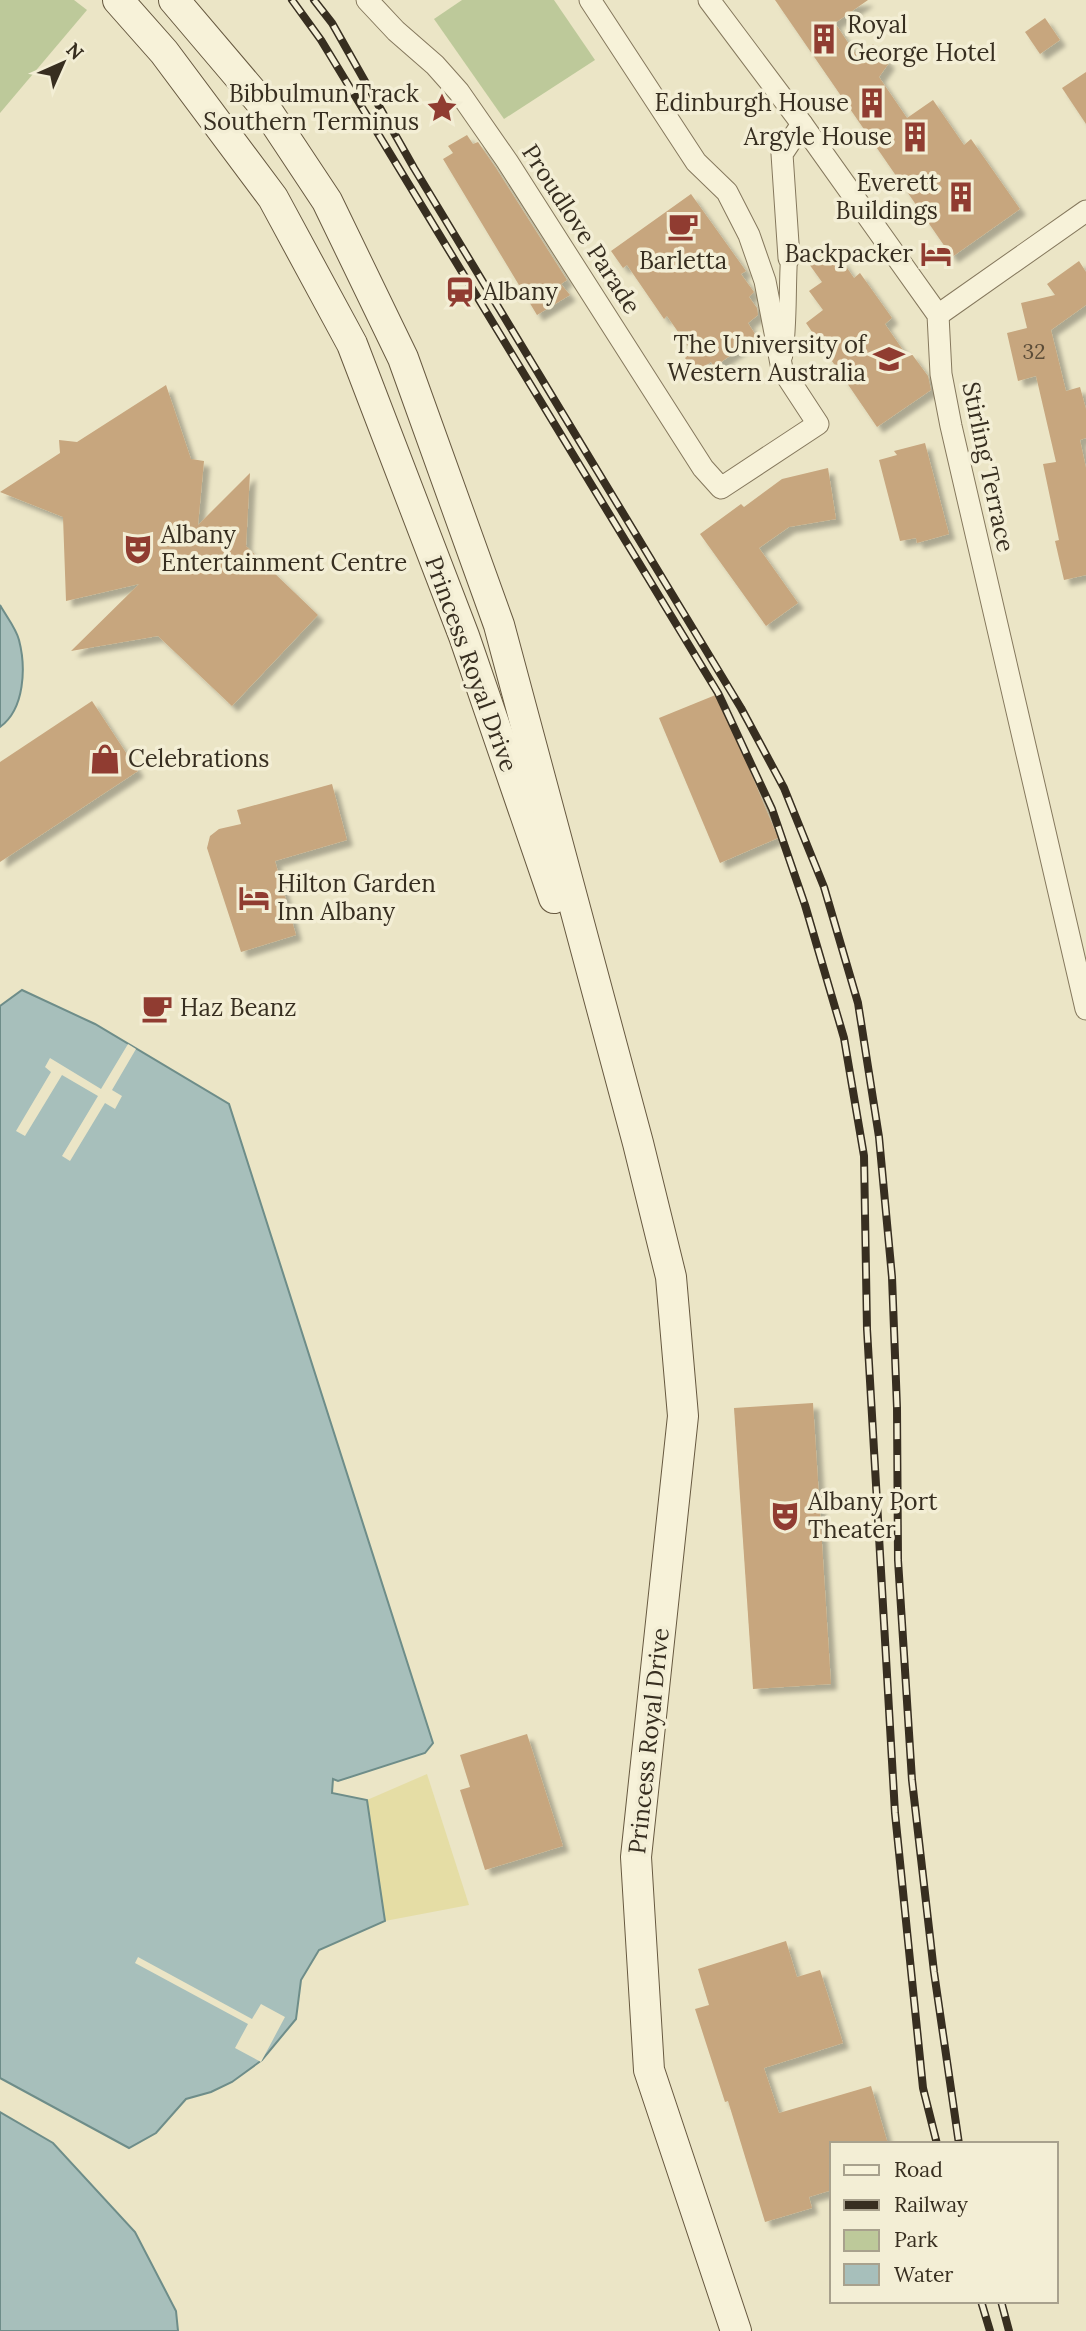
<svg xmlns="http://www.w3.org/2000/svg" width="1086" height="2331" font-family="Lora,serif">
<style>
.green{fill:#bdc99a}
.sand{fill:#e5dda5}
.water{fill:#a7bfbb;stroke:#6e8d89;stroke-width:2}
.pier{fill:#ebe5c6}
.building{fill:#c7a67e;filter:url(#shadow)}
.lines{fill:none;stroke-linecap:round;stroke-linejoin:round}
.pedestrian-casing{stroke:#85785d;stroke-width:18}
.minor-casing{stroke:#85785d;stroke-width:23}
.secondary-casing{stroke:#675940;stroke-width:32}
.pedestrian{stroke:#f7f2d9;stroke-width:16}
.minor{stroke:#f7f2d9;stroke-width:21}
.secondary{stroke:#f7f2d9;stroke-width:30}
.rail-casing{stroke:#372e20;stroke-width:8}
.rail{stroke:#f3eed5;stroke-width:5;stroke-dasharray:16;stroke-linecap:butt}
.labels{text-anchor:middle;stroke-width:7;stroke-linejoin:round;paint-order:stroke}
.number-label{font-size:21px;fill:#5b4c38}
.poi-label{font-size:24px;fill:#372e20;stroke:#f3eed5;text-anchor:start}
.street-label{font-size:24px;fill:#372e20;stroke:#f3eed5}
</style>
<defs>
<filter id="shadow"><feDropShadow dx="6" dy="6" stdDeviation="2" flood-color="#0004"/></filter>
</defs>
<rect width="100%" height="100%" fill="#ebe5c6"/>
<g class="green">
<path d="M0 0H74L87 10 0 113Z"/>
<path d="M462 0H554L595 60 504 119 434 19Z"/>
</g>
<path class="sand" d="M427 1774 469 1905 385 1921 367 1800Z"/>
<g class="water">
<path d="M0 605C6 616 16 628 19 640 26 667 25 709 0 727Z"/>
<path d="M22 990 95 1024 229 1104 433 1743 425 1753 338 1781 333 1779 332 1793 367 1800 385 1921 319 1950 301 1980 296 2019 262 2060 232 2082 211 2092 186 2099 156 2133 129 2148 0 2078V1006Z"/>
<path d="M0 2112 53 2143 135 2232 176 2311 178 2331H0Z"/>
</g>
<g class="pier">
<path d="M128 1044 136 1049 112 1090 122 1096 115 1109 105 1103 70 1161 62 1156 98 1096 62 1075 25 1136 16 1131 51 1072 45 1067 50 1058 101 1089Z"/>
<path d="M138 1957 252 2019 261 2004 285 2017 261 2062 235 2048 248 2024 135 1963Z"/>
</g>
<g class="building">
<path d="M775 0H868L835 23 857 56 873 44 889 63 879 77 907 118 933 100 964 145 971 139 1020 209 952 257Z"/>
<path d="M1045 18 1060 40 1040 54 1025 32Z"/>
<path d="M1086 72V124L1062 88Z"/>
<path d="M467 135 473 144 478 142 496 168 567 280 561 284 570 295 537 315 443 159 453 153 448 146Z"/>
<path d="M691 194 746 271 741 274 754 292 749 297 757 308 758 315 748 323 757 337 714 367 711 362 696 373 685 358 692 352 667 316 664 319 627 265 623 268 611 251Z"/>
<path d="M825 253 833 264 841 259 854 278 860 273 892 318 885 324 907 356 911 353 928 376 931 390 877 427 806 323 823 310 809 291 822 282 809 264Z"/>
<path d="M1079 261 1086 272V305L1051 330 1066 391 1080 387 1086 409V438L1080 440 1086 468V575L1064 580 1055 541 1059 540 1043 464 1056 462 1036 376 1018 381 1007 333 1027 328 1021 303 1055 295 1047 284Z"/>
<path d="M166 385 191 459 204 461 198 525 250 473 246 546 318 615 232 706 158 636 71 651 139 584 66 601 63 517 0 492 60 453 59 440 77 442Z"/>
<path d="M925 443 949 534 917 543 916 538 900 541 879 460 897 455 894 451Z"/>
<path d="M828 468 836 519 789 527 759 548 798 603 766 626 700 534 741 504 744 507 782 479Z"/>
<path d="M718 694 778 838 720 863 659 718Z"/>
<path d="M92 701 138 771 0 862V762Z"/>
<path d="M332 784 347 840 275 861 296 935 241 952 207 848 210 836 219 829 241 824 237 810Z"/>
<path d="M813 1403 831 1684 753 1689 734 1408Z"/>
<path d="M527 1734 563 1846 485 1870 460 1790 470 1787 460 1755Z"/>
<path d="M786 1941 797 1977 820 1970 843 2043 764 2068 779 2113 871 2086 888 2144H832V2190L809 2197 812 2208 765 2222 728 2101 725 2102 695 2009 709 2005 698 1969Z"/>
</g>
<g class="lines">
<g class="pedestrian-casing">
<path id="pedestrian" d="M784 357C789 324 787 291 789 258"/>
</g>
<g class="minor-casing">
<g id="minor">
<path d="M367 0 396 31 435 65 459 92 507 161 703 468 721 488 818 424 782 369 765 281 749 235 727 192 696 162 590 0"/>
<path d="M709 0 802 124 938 315 941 374 951 426 1086 1009"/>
<path d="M789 258 782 154 802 124"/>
<path d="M938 315 1086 211"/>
</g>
</g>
<g class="secondary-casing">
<g id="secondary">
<path d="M118 0 164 52 273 198 352 344 464 636 554 898"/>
<path d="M174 0 264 106 327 201 403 358 499 625 638 1143 671 1277 683 1416 636 1857 649 2070 736 2331"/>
</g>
</g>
<use href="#pedestrian" class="pedestrian"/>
<use href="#minor" class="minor"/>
<use href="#secondary" class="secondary"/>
<g class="rail-casing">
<g id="rail">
<path d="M292 0 321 40 718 693 772 809 805 905 844 1038 864 1156 867 1329 895 1813 923 2088 937 2144"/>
<path d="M314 0 332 23 414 168 741 708 784 788 824 887 858 1003 879 1137 892 1277 897 1408 898 1560 912 1780 934 1972 959 2144"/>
<path d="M981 2301 990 2331"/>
<path d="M1001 2301 1009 2331"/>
</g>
</g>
<use href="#rail" class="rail"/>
</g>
<defs>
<g id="building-bare" transform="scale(2.415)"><path d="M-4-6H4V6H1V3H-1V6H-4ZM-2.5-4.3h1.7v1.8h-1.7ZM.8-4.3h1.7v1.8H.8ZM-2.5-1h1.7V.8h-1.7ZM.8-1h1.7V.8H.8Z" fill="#903c31" stroke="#f3eed5" stroke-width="2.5" paint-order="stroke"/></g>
<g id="sight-bare" transform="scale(2.415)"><path d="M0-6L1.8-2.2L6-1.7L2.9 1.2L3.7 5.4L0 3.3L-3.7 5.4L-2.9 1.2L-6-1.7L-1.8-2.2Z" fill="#903c31" stroke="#f3eed5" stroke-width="2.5" paint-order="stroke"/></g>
<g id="cafe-bare" transform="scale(2.415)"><path d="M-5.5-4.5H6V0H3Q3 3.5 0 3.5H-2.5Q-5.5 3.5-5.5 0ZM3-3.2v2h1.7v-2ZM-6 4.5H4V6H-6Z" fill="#903c31" stroke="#f3eed5" stroke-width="2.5" paint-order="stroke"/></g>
<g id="hotel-bare" transform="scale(2.415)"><path d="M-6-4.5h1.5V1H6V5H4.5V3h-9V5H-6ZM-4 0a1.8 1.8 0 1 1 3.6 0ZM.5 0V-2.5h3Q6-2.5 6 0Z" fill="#903c31" stroke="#f3eed5" stroke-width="2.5" paint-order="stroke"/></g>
<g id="station-bare" transform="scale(2.415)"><path d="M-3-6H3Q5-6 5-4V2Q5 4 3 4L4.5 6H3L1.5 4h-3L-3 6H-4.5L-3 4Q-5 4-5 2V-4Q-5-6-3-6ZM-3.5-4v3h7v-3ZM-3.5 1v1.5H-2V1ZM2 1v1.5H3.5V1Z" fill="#903c31" stroke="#f3eed5" stroke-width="2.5" paint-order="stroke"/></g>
<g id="university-bare" transform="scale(2.415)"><path d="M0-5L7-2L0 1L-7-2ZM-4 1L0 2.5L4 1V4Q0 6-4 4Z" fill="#903c31" stroke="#f3eed5" stroke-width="2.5" paint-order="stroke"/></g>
<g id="theatre-bare" transform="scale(2.415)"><path d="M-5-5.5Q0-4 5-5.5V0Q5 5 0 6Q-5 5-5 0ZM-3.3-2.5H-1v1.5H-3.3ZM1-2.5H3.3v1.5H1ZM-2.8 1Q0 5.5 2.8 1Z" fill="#903c31" stroke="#f3eed5" stroke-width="2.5" paint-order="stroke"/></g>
<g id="shop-bare" transform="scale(2.415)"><path d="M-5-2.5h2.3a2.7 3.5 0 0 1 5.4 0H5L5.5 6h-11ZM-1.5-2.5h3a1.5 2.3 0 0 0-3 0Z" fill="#903c31" stroke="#f3eed5" stroke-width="2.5" paint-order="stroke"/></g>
</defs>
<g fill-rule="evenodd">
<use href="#building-bare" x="824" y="39"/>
<use href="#building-bare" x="872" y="103"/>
<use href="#sight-bare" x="442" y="108"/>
<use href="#building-bare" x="915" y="137"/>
<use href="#building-bare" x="961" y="197"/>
<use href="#cafe-bare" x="683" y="226"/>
<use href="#hotel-bare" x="936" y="254"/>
<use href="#station-bare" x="460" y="292"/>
<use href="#university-bare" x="889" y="359"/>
<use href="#theatre-bare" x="138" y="549"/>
<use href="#shop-bare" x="105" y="759"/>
<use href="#hotel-bare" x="254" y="898"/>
<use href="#cafe-bare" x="157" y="1008"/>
<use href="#theatre-bare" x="785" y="1516"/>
</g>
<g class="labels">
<g class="number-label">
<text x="1034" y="359">32</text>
</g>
<g class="poi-label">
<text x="847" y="33">Royal<tspan x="847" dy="28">George Hotel</tspan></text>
<text x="419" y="102" text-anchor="end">Bibbulmun Track<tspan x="419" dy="28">Southern Terminus</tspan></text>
<text x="849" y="111" text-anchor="end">Edinburgh House</text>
<text x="892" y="145" text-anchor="end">Argyle House</text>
<text x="938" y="191" text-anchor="end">Everett<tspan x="938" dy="28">Buildings</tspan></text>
<text x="913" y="262" text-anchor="end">Backpacker</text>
<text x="683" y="269" text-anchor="middle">Barletta</text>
<text x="483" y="300">Albany</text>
<text x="866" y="353" text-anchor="end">The University of<tspan x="866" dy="28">Western Australia</tspan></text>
<text x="161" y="543">Albany<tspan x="161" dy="28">Entertainment Centre</tspan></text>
<text x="128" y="767">Celebrations</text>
<text x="277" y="892">Hilton Garden<tspan x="277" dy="28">Inn Albany</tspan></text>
<text x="180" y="1016">Haz Beanz</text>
<text x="808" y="1510">Albany Port<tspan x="808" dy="28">Theater</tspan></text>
</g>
<g class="street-label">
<text transform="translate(581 229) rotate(57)" y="8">Proudlove Parade</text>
<text transform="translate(988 467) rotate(78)" y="8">Stirling Terrace</text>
<text transform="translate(471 664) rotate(70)" y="8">Princess Royal Drive</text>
<text transform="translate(649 1741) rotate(-84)" y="8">Princess Royal Drive</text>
</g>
</g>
<rect x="830" y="2142" width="228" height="161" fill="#f3eed5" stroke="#a8a18d" stroke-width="2"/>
<rect x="844" y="2165" width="35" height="10" fill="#f7f2d9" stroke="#a8a18d" stroke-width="2"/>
<text x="894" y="2177" font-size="21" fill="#372e20">Road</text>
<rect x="844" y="2200" width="35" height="10" fill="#372e20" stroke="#a8a18d" stroke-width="2"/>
<text x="894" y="2212" font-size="21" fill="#372e20">Railway</text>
<rect x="844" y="2230" width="35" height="21" fill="#bdc99a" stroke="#a8a18d" stroke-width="2"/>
<text x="894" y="2247" font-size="21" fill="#372e20">Park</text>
<rect x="844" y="2264" width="35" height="21" fill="#a7bfbb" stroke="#a8a18d" stroke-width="2"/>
<text x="894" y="2282" font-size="21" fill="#372e20">Water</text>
<g transform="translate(63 63) rotate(45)" stroke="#f3eed5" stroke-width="5" paint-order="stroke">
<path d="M0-5L12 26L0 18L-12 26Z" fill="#372e20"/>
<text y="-10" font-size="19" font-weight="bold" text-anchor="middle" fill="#372e20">N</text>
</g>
</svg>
